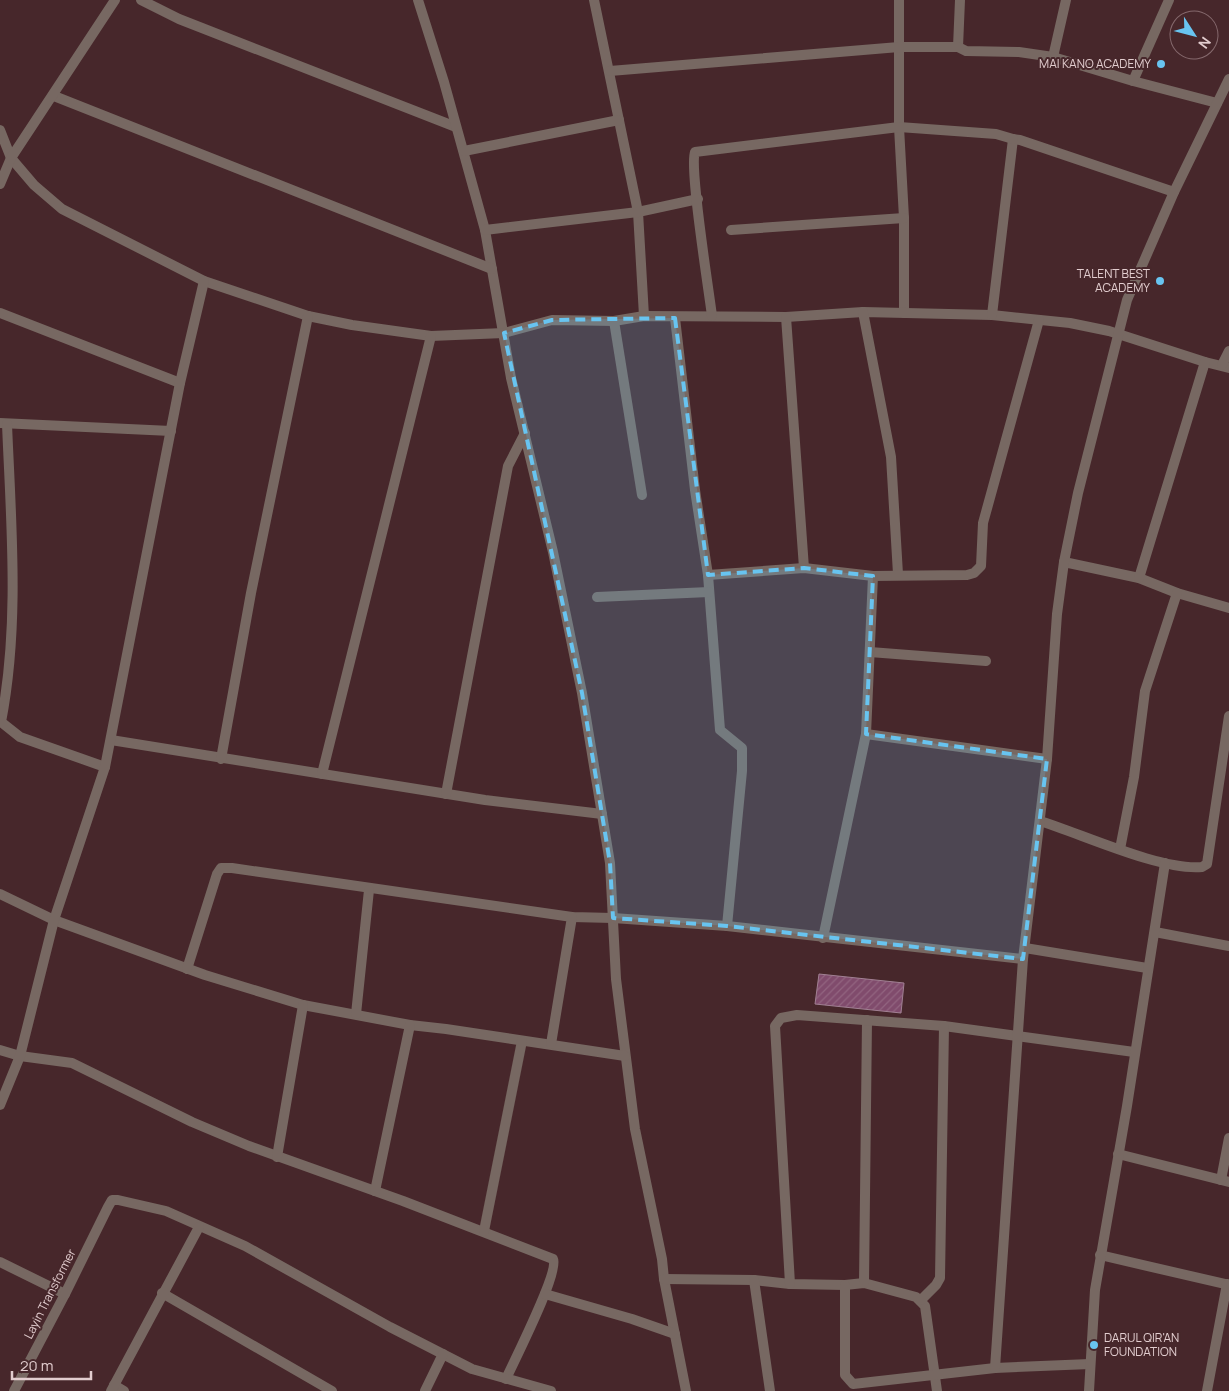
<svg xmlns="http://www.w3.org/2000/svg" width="1229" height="1391" font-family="Manrope,sans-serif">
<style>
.building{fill:url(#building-hatch);stroke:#a18093}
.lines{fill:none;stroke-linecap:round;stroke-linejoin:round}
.minor{stroke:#776862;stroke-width:10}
.marked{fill:#68c4f0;fill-opacity:0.2;stroke:#68c4f0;stroke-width:4;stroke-dasharray:10 6;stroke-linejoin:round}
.poi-dot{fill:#68c4f0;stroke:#47272b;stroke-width:2}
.labels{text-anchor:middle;stroke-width:4;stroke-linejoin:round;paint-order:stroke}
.poi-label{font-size:12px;fill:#e2cdcf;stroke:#47272b;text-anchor:end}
.street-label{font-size:12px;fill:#e2cdcf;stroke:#47272b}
</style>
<defs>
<pattern id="building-hatch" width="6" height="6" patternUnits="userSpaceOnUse" patternTransform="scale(1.25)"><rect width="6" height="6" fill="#804b6c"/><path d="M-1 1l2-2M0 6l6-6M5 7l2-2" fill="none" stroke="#926480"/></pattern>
</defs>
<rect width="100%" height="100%" fill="#47272b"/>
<path class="building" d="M819 974 904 983 901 1013 815 1004Z"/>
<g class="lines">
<g class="minor">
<path d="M141 0 179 19 456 127"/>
<path d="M418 0 444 82 485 230 511 378 553 552 582 693 610 863 616 979 635 1129 662 1259 664 1279 686 1391"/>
<path d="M594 0 638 212 644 316"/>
<path d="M899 0V127L904 218V313"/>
<path d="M958 47 960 0"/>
<path d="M1053 57 1066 0"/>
<path d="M610 71 899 47H958L966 51 1019 52 1053 57 1133 81 1217 103"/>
<path d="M1133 81 1169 0"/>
<path d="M54 96 492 269"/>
<path d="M0 130 11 158 34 185 62 209 204 281 308 316 352 325 431 336 504 333 552 320 614 321 644 316 786 317 863 312 992 315 1070 323 1109 331 1205 362 1229 368"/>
<path d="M464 151 619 120"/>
<path d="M0 184 11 158 115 0"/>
<path d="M485 230 638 212 698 199"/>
<path d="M731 230 904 218"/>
<path d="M863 312 891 457 898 574"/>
<path d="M0 313 180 383"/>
<path d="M992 315 1013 139 1020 140 1174 192"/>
<path d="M712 316C709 291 689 167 695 152L899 127 996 134 1013 139"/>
<path d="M786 317 804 568"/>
<path d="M675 318 695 490 708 575 720 730 742 748V771L727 926"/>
<path d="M614 321 642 495"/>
<path d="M1222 365 1229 351"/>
<path d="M0 423 171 431"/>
<path d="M7 424C11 523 20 624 1 722L20 737 105 767"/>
<path d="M1064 562 1139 578 1177 593 1229 608"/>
<path d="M708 575 804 568 873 576 967 575 974 573 981 566 983 523 1039 320"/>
<path d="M1139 578 1205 362"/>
<path d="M597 597 709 592"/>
<path d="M870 652 986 661"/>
<path d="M866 734 1047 759"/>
<path d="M111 740 485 800 602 814"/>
<path d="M221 759 251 593 308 316"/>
<path d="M322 774 431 336"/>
<path d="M446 794 508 466 525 433"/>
<path d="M1040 821C1082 834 1161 871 1202 867L1207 864 1229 716"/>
<path d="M1120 849 1134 777 1145 691 1177 593"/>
<path d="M0 894 54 920 205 975 303 1005 410 1025 446 1029 625 1056"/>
<path d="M1155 932 1229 946"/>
<path d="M823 938 866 734 873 576"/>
<path d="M1025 948 1147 968"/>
<path d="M187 969 217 874 221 868H232L572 917 613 918 727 926 1023 959"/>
<path d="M356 1014 369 890"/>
<path d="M551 1044 572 917"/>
<path d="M0 1050 20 1056 72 1063 192 1122 249 1146 403 1201 553 1259C560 1271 514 1361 506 1379"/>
<path d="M0 1105 20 1056 54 920 105 767 180 383 204 281"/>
<path d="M1118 1154 1229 1182"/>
<path d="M277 1157 303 1005"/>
<path d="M1221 1180 1229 1138"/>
<path d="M375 1191 410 1025"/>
<path d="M484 1231 522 1041"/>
<path d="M1100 1255 1229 1285"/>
<path d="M0 1262 65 1294"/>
<path d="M664 1279 754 1280 790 1284 845 1285 864 1283 916 1297 925 1306 937 1391"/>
<path d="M754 1280 770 1391"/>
<path d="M864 1283 867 1020"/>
<path d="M790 1284 775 1026 781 1018 797 1015 944 1026 1134 1052"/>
<path d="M845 1285V1375L853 1384 995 1368 1090 1364"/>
<path d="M162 1293 332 1391"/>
<path d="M545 1294 632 1319 675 1334"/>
<path d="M921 1300 936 1285 940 1278 944 1026"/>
<path d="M995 1368 1023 959 1047 759 1057 614 1064 562 1078 493 1127 300 1174 192 1229 79"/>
<path d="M114 1385 124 1391"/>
<path d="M14 1391 65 1294 108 1207 112 1200H118L166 1211 245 1246 390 1327 472 1369 551 1391"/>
<path d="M111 1391 199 1227"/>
<path d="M425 1391 443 1354"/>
<path d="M1089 1391 1095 1290 1127 1106 1165 863"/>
<path d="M1207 1391 1227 1284"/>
</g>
</g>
<path class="marked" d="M675 318 708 575 804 568 873 576 866 734 1047 759 1023 959 727 926 613 918 610 863 582 693 504 333 552 320Z"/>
<g class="poi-dot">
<circle cx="1161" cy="64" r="5"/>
<circle cx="1160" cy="281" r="5"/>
<circle cx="1094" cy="1345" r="5"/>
</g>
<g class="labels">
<g class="poi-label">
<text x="1151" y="68">MAI KANO ACADEMY</text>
<text x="1150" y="278">TALENT BEST<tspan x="1150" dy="14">ACADEMY</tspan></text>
<text x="1104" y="1342" text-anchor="start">DARUL QIR'AN<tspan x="1104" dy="14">FOUNDATION</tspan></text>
</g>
<g class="street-label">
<text transform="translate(50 1294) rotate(-63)" y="4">Layin Transformer</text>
</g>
</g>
<g transform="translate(1194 35) rotate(126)"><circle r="24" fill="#47272b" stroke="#85696d"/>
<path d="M0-4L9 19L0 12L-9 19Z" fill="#68c4f0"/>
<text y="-8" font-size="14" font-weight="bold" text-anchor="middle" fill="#e2cdcf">N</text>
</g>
<path d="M12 1371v8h79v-8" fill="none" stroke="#e2cdcf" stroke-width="2.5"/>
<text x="20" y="1371" font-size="15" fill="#e2cdcf" stroke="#47272b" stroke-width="4" paint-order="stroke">20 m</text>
</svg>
